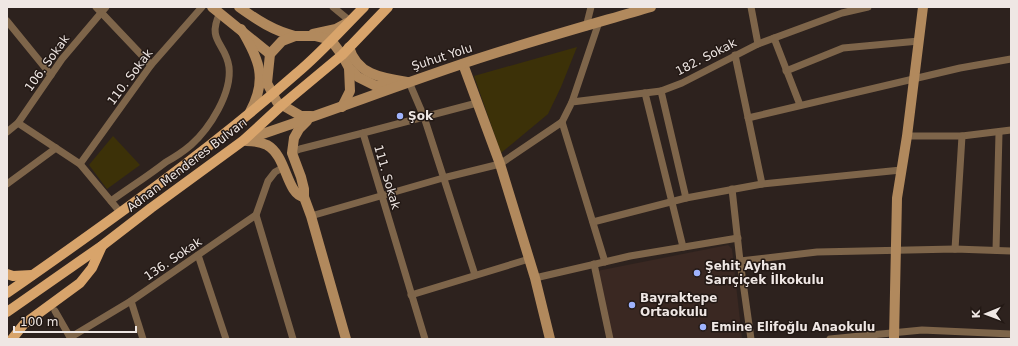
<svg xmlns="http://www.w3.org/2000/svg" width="1018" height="346" font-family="'DejaVu Sans',sans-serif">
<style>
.built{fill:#3a2822}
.green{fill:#3c3108}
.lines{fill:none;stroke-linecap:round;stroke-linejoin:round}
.street{stroke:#7e654a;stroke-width:7}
.secondary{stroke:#b1895d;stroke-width:10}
.primary{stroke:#d8a46b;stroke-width:10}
.poi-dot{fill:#9fb3fd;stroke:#231915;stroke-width:1.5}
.labels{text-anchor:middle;stroke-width:3;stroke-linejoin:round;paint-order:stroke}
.street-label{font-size:12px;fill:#efe7e4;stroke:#231915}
.poi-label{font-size:12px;font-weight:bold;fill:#efe7e4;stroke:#231915;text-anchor:start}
</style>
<rect width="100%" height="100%" fill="#2d221e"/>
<path class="built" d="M728 245 732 249 742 338 612 339 597 271Z"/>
<g class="green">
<path d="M577 47 561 87 548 114 501 153 474 76Z"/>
<path d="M113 136 140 165 107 189 89 165Z"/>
</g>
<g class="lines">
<g class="street">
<path d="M96 7 151 65"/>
<path d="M333 7 350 21"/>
<path d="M751 7 758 44"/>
<path d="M7 21 51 75"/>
<path d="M586 27 591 7"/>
<path d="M774 38 800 105"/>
<path d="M735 55 762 184"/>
<path d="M786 71 843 48 919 41"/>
<path d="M409 82 424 117 475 275"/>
<path d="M661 91 686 198"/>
<path d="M645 93 683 247"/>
<path d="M572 102 599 22"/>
<path d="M748 118 960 68 1011 59"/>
<path d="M562 122 572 102 661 91 682 83 758 44 842 13 868 7"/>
<path d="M562 122 605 262"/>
<path d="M18 123 80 164 120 212"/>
<path d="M7 132 18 123 62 59 106 7"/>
<path d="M907 136H962L1011 130"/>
<path d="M295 151 300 149 363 133"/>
<path d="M80 164 151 65 202 7"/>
<path d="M7 184 56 148"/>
<path d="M732 189 740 261 751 339"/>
<path d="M111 201C129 188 148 176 166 162 175 157 184 151 191 145 210 128 232 93 229 67 226 43 206 41 220 13"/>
<path d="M256 215 293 339"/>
<path d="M311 216 443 178 500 164 562 122"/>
<path d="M593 222 686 198 762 184 901 170"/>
<path d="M955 249 962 136"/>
<path d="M996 250 999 133"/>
<path d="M198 255 226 339"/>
<path d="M740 261 817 252 955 249 1011 251"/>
<path d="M594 264 610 339"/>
<path d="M535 278 630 256 738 238"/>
<path d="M411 295 529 259"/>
<path d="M131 301 143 339"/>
<path d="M55 311 71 339"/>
<path d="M71 337 131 301 256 215 268 181 275 172 284 167"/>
<path d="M425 339 363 133 477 103"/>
<path d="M830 339 922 330 1011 334"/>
</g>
<g class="secondary">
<path d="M212 7 270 54"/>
<path d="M239 7C257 20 274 31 295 36"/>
<path d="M241 29C259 59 268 79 250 112"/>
<path d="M313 34 336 29 347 23"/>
<path d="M349 47C357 75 382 78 408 82"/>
<path d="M463 64 500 164 535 278 550 339"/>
<path d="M349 68 358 77 376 86 396 81"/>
<path d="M311 116H301L277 102 267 83 270 54 282 41 295 36H315L331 40 342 55 349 68 350 91 342 107"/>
<path d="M307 121 299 129 294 138 292 153 301 177 304 189V197L311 216 346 339"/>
<path d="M244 140C315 117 385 90 456 66 520 44 586 26 651 7"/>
<path d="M246 141C253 141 261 142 267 145 287 156 286 194 304 197"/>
<path d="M894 339 897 198 907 136 923 7"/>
</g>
<g class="primary">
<path d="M7 274 13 276 32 275"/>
<path d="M7 293C106 224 207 152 297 73 321 53 342 29 364 7"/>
<path d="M7 312 103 245 151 208 244 140 282 105 342 55 388 7"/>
<path d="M12 339 24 324 80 283 92 268 102 246"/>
</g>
</g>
<g class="poi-dot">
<circle cx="400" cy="116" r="4"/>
<circle cx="697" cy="273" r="4"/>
<circle cx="632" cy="305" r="4"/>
<circle cx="703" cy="327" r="4"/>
</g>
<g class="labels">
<g class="street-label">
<text transform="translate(442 57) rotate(-18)" y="4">Şuhut Yolu</text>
<text transform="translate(706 57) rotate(-27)" y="4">182. Sokak</text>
<text transform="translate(47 63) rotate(-54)" y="4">106. Sokak</text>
<text transform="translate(130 77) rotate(-53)" y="4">110. Sokak</text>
<text transform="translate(187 165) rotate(-37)" y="4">Adnan Menderes Bulvarı</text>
<text transform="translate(387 177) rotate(74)" y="4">111. Sokak</text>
<text transform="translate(173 259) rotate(-34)" y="4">136. Sokak</text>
</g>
<g class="poi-label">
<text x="408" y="120">Şok</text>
<text x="705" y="270">Şehit Ayhan<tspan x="705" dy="14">Sarıçiçek İlkokulu</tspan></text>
<text x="640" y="302">Bayraktepe<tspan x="640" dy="14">Ortaokulu</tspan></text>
<text x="711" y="331">Emine Elifoğlu Anaokulu</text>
</g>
</g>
<rect width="1018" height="346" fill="none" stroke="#efe7e4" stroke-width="16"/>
<g transform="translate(986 314) rotate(269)" stroke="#231915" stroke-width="3" paint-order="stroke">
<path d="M0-3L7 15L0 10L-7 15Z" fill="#efe7e4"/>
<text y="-6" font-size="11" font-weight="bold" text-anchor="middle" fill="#efe7e4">K</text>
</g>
<path d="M14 326v6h122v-6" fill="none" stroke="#efe7e4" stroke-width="2"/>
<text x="20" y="326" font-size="12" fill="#efe7e4" stroke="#231915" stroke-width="3" paint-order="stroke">100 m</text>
</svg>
